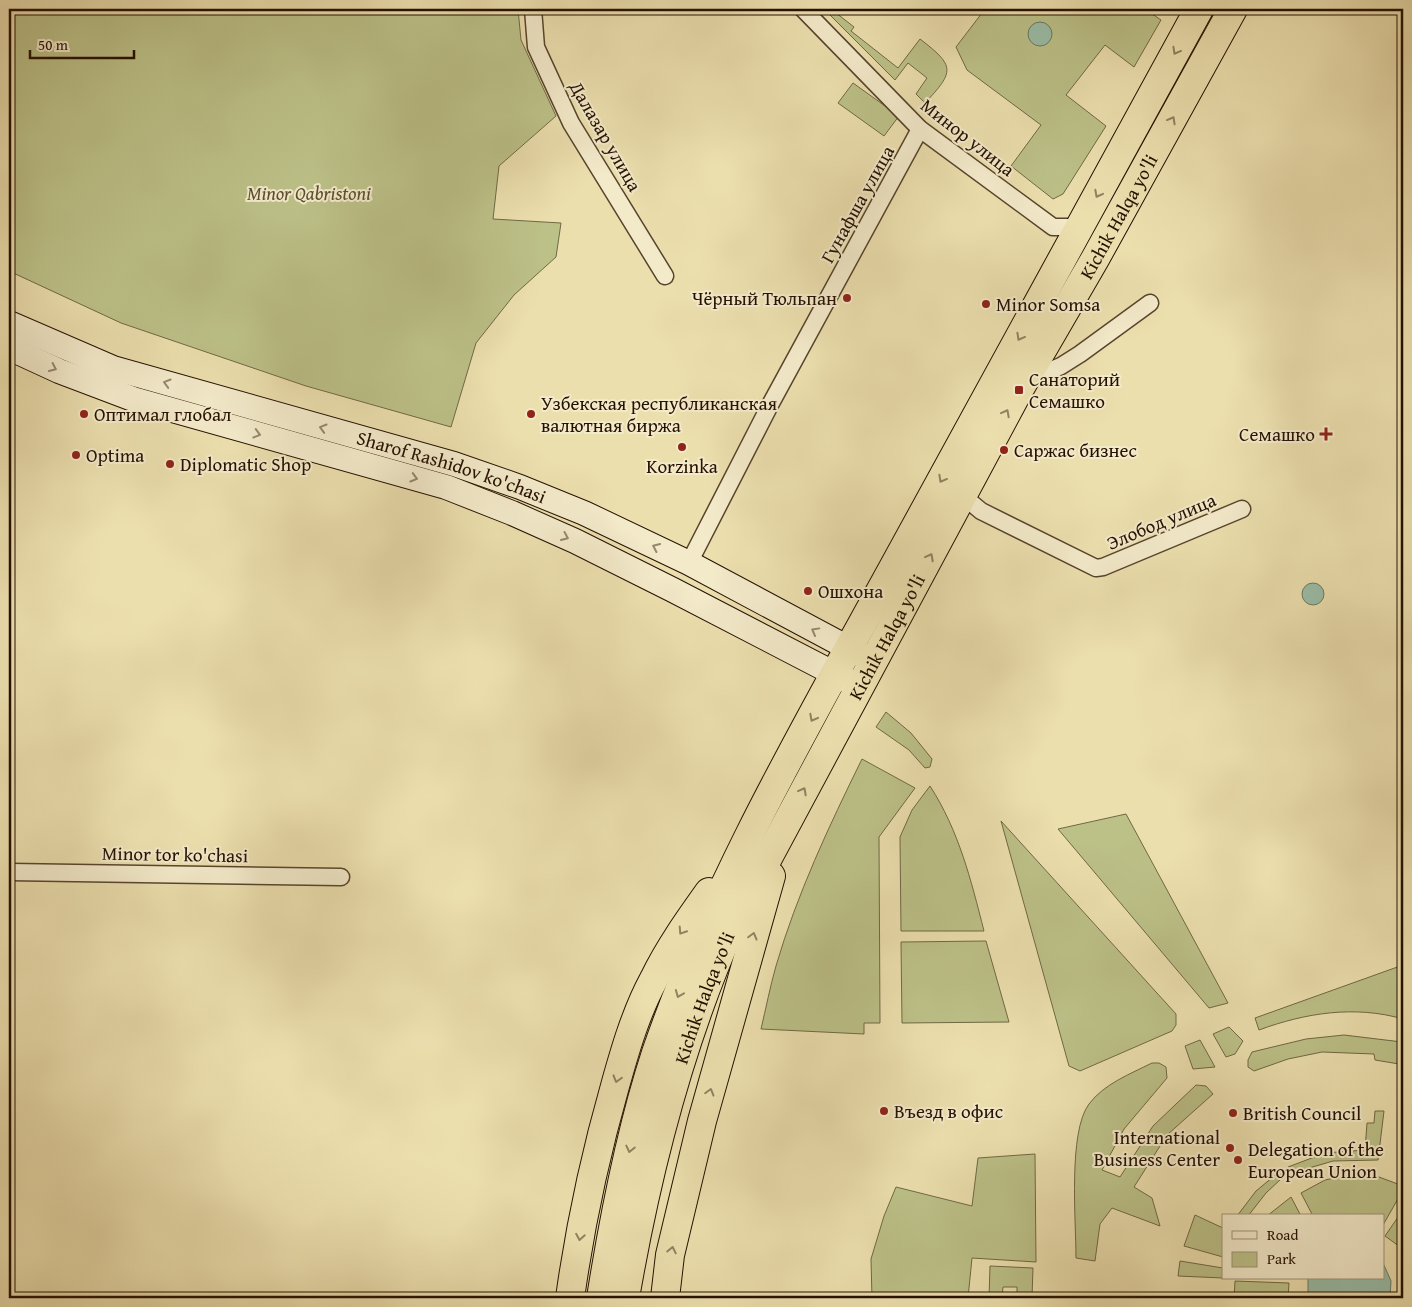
<svg xmlns="http://www.w3.org/2000/svg" width="1412" height="1307" font-family="'Gentium Book Plus',serif">
<style>
.green{fill:#bcc188;stroke:#706844}
.water{fill:#99bda7;stroke:#6b7864}
.lines{fill:none;stroke-linecap:round;stroke-linejoin:round}
.street-casing{stroke:#57442c;stroke-width:19}
.secondary-casing{stroke:#251000;stroke-width:26}
.highway-casing{stroke:#251000;stroke-width:30}
.street{stroke:#f3eaca;stroke-width:16}
.secondary{stroke:#f3eaca;stroke-width:24}
.highway{stroke:#ecdfae;stroke-width:28}
.oneway{stroke:#928260}
.oneway2{stroke:#96886f}
.poi-dot{fill:#8f2418;stroke:#f3eaca;stroke-width:2}
.labels{text-anchor:middle;stroke-width:4;stroke-linejoin:round;paint-order:stroke}
.street-label{font-size:19px;fill:#251000;stroke:#f3eaca}
.park-label{font-size:19px;font-style:italic;fill:#5a4e30;stroke:#f3eaca}
.poi-label{font-size:19px;fill:#251000;stroke:#f3eaca;text-anchor:start}
</style>
<rect width="100%" height="100%" fill="#ecdfae"/>
<filter id="stains"><feTurbulence type="fractalNoise" baseFrequency=".004" numOctaves="4"/><feColorMatrix values="0 0 0 0 .2 0 0 0 0 .09 0 0 0 0 .02 0 0 0 .5 -.17"/></filter>
<radialGradient id="worn" r=".72"><stop offset=".6" stop-color="#630" stop-opacity="0"/><stop offset="1" stop-color="#630" stop-opacity=".3"/></radialGradient>
<g class="green">
<path d="M9 9H518L521 40 556 116 499 166 493 219 561 223 556 257 514 295 476 343 451 427 306 386 121 323 9 271Z"/>
<path d="M824 9H831L854 27 851 31 898 68 920 39C955 66 955 71 925 103L916 94 927 78 908 63 895 80Z"/>
<path d="M985 9H1145L1161 20 1134 67 1105 45 1066 95 1106 126 1063 194 1053 199 1011 166 1041 125 967 70 956 47Z"/>
<path d="M853 83 899 116 884 136 838 103Z"/>
<path d="M886 712 911 733 932 759 930 767 925 768 909 750 876 727Z"/>
<path d="M862 759 915 788 879 837 880 1023H864V1034L761 1029C766 1008 770 987 776 966 797 894 829 826 862 759Z"/>
<path d="M930 786C959 831 971 880 984 931H901L900 837 912 810Z"/>
<path d="M1126 814 1228 1003 1209 1008 1058 829Z"/>
<path d="M1001 821 1176 1014V1025L1172 1031 1080 1071 1069 1066Z"/>
<path d="M986 941 1009 1022 902 1023 901 942Z"/>
<path d="M1403 965V1019C1355 1005 1305 1013 1259 1030L1255 1018Z"/>
<path d="M1229 1027 1243 1041 1235 1054 1226 1057 1213 1034Z"/>
<path d="M1344 1035 1402 1042 1399 1064 1375 1060 1374 1054 1322 1052 1288 1059 1254 1071 1248 1067V1060L1252 1052 1306 1039Z"/>
<path d="M1200 1040 1215 1067 1193 1069 1185 1046Z"/>
<path d="M1152 1063H1159L1166 1067 1167 1078 1124 1129 1102 1170 1120 1177 1153 1126 1196 1085 1206 1086 1213 1094 1167 1135 1134 1187 1152 1198 1160 1226 1112 1208 1100 1224 1095 1261 1076 1258C1076 1220 1068 1132 1089 1104 1104 1084 1130 1074 1152 1063Z"/>
<path d="M1375 1111H1384L1378 1160 1333 1161 1292 1173 1288 1167 1325 1153 1365 1150 1367 1123H1374Z"/>
<path d="M1035 1154 1036 1262 972 1258 968 1298H872L871 1259 884 1216 896 1187 972 1206 978 1158Z"/>
<path d="M1279 1172 1282 1178 1266 1193 1248 1216H1237L1256 1191Z"/>
<path d="M1353 1174 1379 1177 1403 1186V1190L1383 1225V1216H1313L1301 1193 1325 1180Z"/>
<path d="M1291 1197 1301 1216H1267Z"/>
<path d="M1403 1210V1249L1385 1236Z"/>
<path d="M1195 1215 1223 1228V1257L1184 1246Z"/>
<path d="M1180 1261 1223 1268V1278L1178 1276Z"/>
<path d="M990 1266 1033 1268 1032 1298H1017V1287H1003L1002 1298H989Z"/>
<path d="M1235 1281 1289 1283 1288 1298H1234Z"/>
</g>
<g class="water">
<circle cx="1040" cy="34" r="12"/>
<circle cx="1313" cy="594" r="11"/>
<path d="M1383 1263 1391 1281 1390 1298H1308V1278H1383Z"/>
</g>
<g class="lines">
<g class="street-casing">
<g id="street">
<path d="M533 9 536 47 571 123 665 276"/>
<path d="M803 9 920 129 1053 227H1081"/>
<path d="M1025 381 1061 366 1080 354 1150 303"/>
<path d="M963 496 981 511 1096 568 1103 567 1242 509"/>
<path d="M689 563 770 405 920 129"/>
<path d="M9 872 341 877"/>
</g>
</g>
<g class="secondary-casing">
<g id="secondary">
<path id="s1" d="M9 323 113 368 454 464 520 487 584 513 689 563 865 657"/>
<path d="M9 348 59 371 133 399 446 487 512 513 575 541 673 590 860 687"/>
</g>
</g>
<g class="highway-casing">
<g id="highway">
<path d="M570 1298C580 1226 595 1156 615 1086 625 1050 636 1012 654 979 669 948 689 920 709 892"/>
<path d="M601 1298C614 1216 630 1132 656 1053 715 881 812 716 899 557 999 374 1100 192 1199 9"/>
<path id="s2" d="M625 1298C647 1170 679 1044 732 925L1019 390 1095 259 1233 9"/>
<path d="M665 1298 670 1255 702 1121 771 876"/>
</g>
</g>
<use href="#street" class="street"/>
<use href="#secondary" class="secondary"/>
<use href="#highway" class="highway"/>
</g>
<defs><path id="oneway-chevron" d="M-2-3.5L2.5 0L-2 3.5" fill="none" stroke-width="1.6" stroke-linecap="round" stroke-linejoin="round" transform="scale(1.25)"/></defs>
<g class="oneway">
<use href="#oneway-chevron" transform="translate(1176 51) rotate(119)"/>
<use href="#oneway-chevron" transform="translate(1172 120) rotate(-61)"/>
<use href="#oneway-chevron" transform="translate(1098 194) rotate(118)"/>
<use href="#oneway-chevron" transform="translate(1020 337) rotate(119)"/>
<use href="#oneway-chevron" transform="translate(1006 413) rotate(-62)"/>
<use href="#oneway-chevron" transform="translate(942 479) rotate(119)"/>
<use href="#oneway-chevron" transform="translate(930 557) rotate(-62)"/>
<use href="#oneway-chevron" transform="translate(813 718) rotate(118)"/>
<use href="#oneway-chevron" transform="translate(803 791) rotate(-62)"/>
<use href="#oneway-chevron" transform="translate(682 931) rotate(123)"/>
<use href="#oneway-chevron" transform="translate(753 936) rotate(-75)"/>
<use href="#oneway-chevron" transform="translate(679 994) rotate(112)"/>
<use href="#oneway-chevron" transform="translate(617 1079) rotate(106)"/>
<use href="#oneway-chevron" transform="translate(710 1092) rotate(-74)"/>
<use href="#oneway-chevron" transform="translate(630 1149) rotate(103)"/>
<use href="#oneway-chevron" transform="translate(580 1237) rotate(100)"/>
<use href="#oneway-chevron" transform="translate(672 1250) rotate(-78)"/>
</g>
<g class="oneway2">
<use href="#oneway-chevron" transform="translate(53 368) rotate(25)"/>
<use href="#oneway-chevron" transform="translate(167 383) rotate(-164)"/>
<use href="#oneway-chevron" transform="translate(323 428) rotate(-164)"/>
<use href="#oneway-chevron" transform="translate(257 434) rotate(16)"/>
<use href="#oneway-chevron" transform="translate(414 478) rotate(16)"/>
<use href="#oneway-chevron" transform="translate(565 537) rotate(24)"/>
<use href="#oneway-chevron" transform="translate(656 547) rotate(-155)"/>
<use href="#oneway-chevron" transform="translate(815 631) rotate(-151)"/>
</g>
<g class="poi-dot">
<circle cx="847" cy="298" r="5"/>
<circle cx="986" cy="304" r="5"/>
<rect x="1014" y="385" width="10" height="10" rx="2.5"/>
<circle cx="84" cy="414" r="5"/>
<circle cx="531" cy="414" r="5"/>
<path d="M1323.5 426.5h5v5h5v5h-5v5h-5v-5h-5v-5h5z"/>
<circle cx="682" cy="447" r="5"/>
<circle cx="1004" cy="450" r="5"/>
<circle cx="76" cy="455" r="5"/>
<circle cx="170" cy="464" r="5"/>
<circle cx="808" cy="591" r="5"/>
<circle cx="884" cy="1111" r="5"/>
<circle cx="1233" cy="1113" r="5"/>
<circle cx="1230" cy="1148" r="5"/>
<circle cx="1238" cy="1160" r="5"/>
</g>
<g class="labels">
<g class="street-label">
<text transform="translate(606 136) rotate(60)" y="7">Далазар улица</text>
<text transform="translate(968 137) rotate(38)" y="7">Минор улица</text>
<text transform="translate(857 204) rotate(-61)" y="7">Гунафша улица</text>
<text dy="7" stroke="none"><textPath href="#s2" startOffset="1196">Kichik Halqa yo'li</textPath></text>
<text dy="7" stroke="none"><textPath href="#s1" startOffset="466">Sharof Rashidov ko'chasi</textPath></text>
<text transform="translate(1161 521) rotate(-23)" y="7">Элобод улица</text>
<text dy="7" stroke="none"><textPath href="#s2" startOffset="716">Kichik Halqa yo'li</textPath></text>
<text transform="translate(175 854) rotate(1)" y="7">Minor tor ko'chasi</text>
<text dy="7" stroke="none"><textPath href="#s2" startOffset="311">Kichik Halqa yo'li</textPath></text>
</g>
<g class="park-label">
<text x="309" y="200">Minor Qabristoni</text>
</g>
<g class="poi-label">
<text x="837" y="305" text-anchor="end">Чёрный Тюльпан</text>
<text x="996" y="311">Minor Somsa</text>
<text x="1029" y="386">Санаторий<tspan x="1029" dy="22">Семашко</tspan></text>
<text x="541" y="410">Узбекская республиканская<tspan x="541" dy="22">валютная биржа</tspan></text>
<text x="94" y="421">Оптимал глобал</text>
<text x="1315" y="441" text-anchor="end">Семашко</text>
<text x="1014" y="457">Саржас бизнес</text>
<text x="86" y="462">Optima</text>
<text x="180" y="471">Diplomatic Shop</text>
<text x="682" y="473" text-anchor="middle">Korzinka</text>
<text x="818" y="598">Ошхона</text>
<text x="894" y="1118">Въезд в офис</text>
<text x="1243" y="1120">British Council</text>
<text x="1220" y="1144" text-anchor="end">International<tspan x="1220" dy="22">Business Center</tspan></text>
<text x="1248" y="1156">Delegation of the<tspan x="1248" dy="22">European Union</tspan></text>
</g>
</g>
<rect width="1412" height="1307" fill="none" stroke="#ecdfae" stroke-width="30"/>
<rect x="10" y="10" width="1392" height="1287" fill="none" stroke="#251000" stroke-width="2.5"/>
<rect x="15" y="15" width="1382" height="1277" fill="none" stroke="#251000"/>
<rect x="1222" y="1214" width="162" height="65" fill="#f3eaca" stroke="#a19379"/>
<rect x="1232" y="1231" width="25" height="8" fill="#f3eaca" stroke="#a19379"/>
<text x="1267" y="1240" font-size="15" fill="#251000">Road</text>
<rect x="1232" y="1252" width="25" height="15" fill="#bcc188" stroke="#a19379"/>
<text x="1267" y="1264" font-size="15" fill="#251000">Park</text>
<path d="M30 50v8h104v-8" fill="none" stroke="#251000" stroke-width="2.5"/>
<text x="38" y="50" font-size="15" fill="#251000" stroke="#f3eaca" stroke-width="4" paint-order="stroke">50 m</text>
<rect width="100%" height="100%" filter="url(#stains)"/>
<rect width="100%" height="100%" fill="url(#worn)"/>
</svg>
